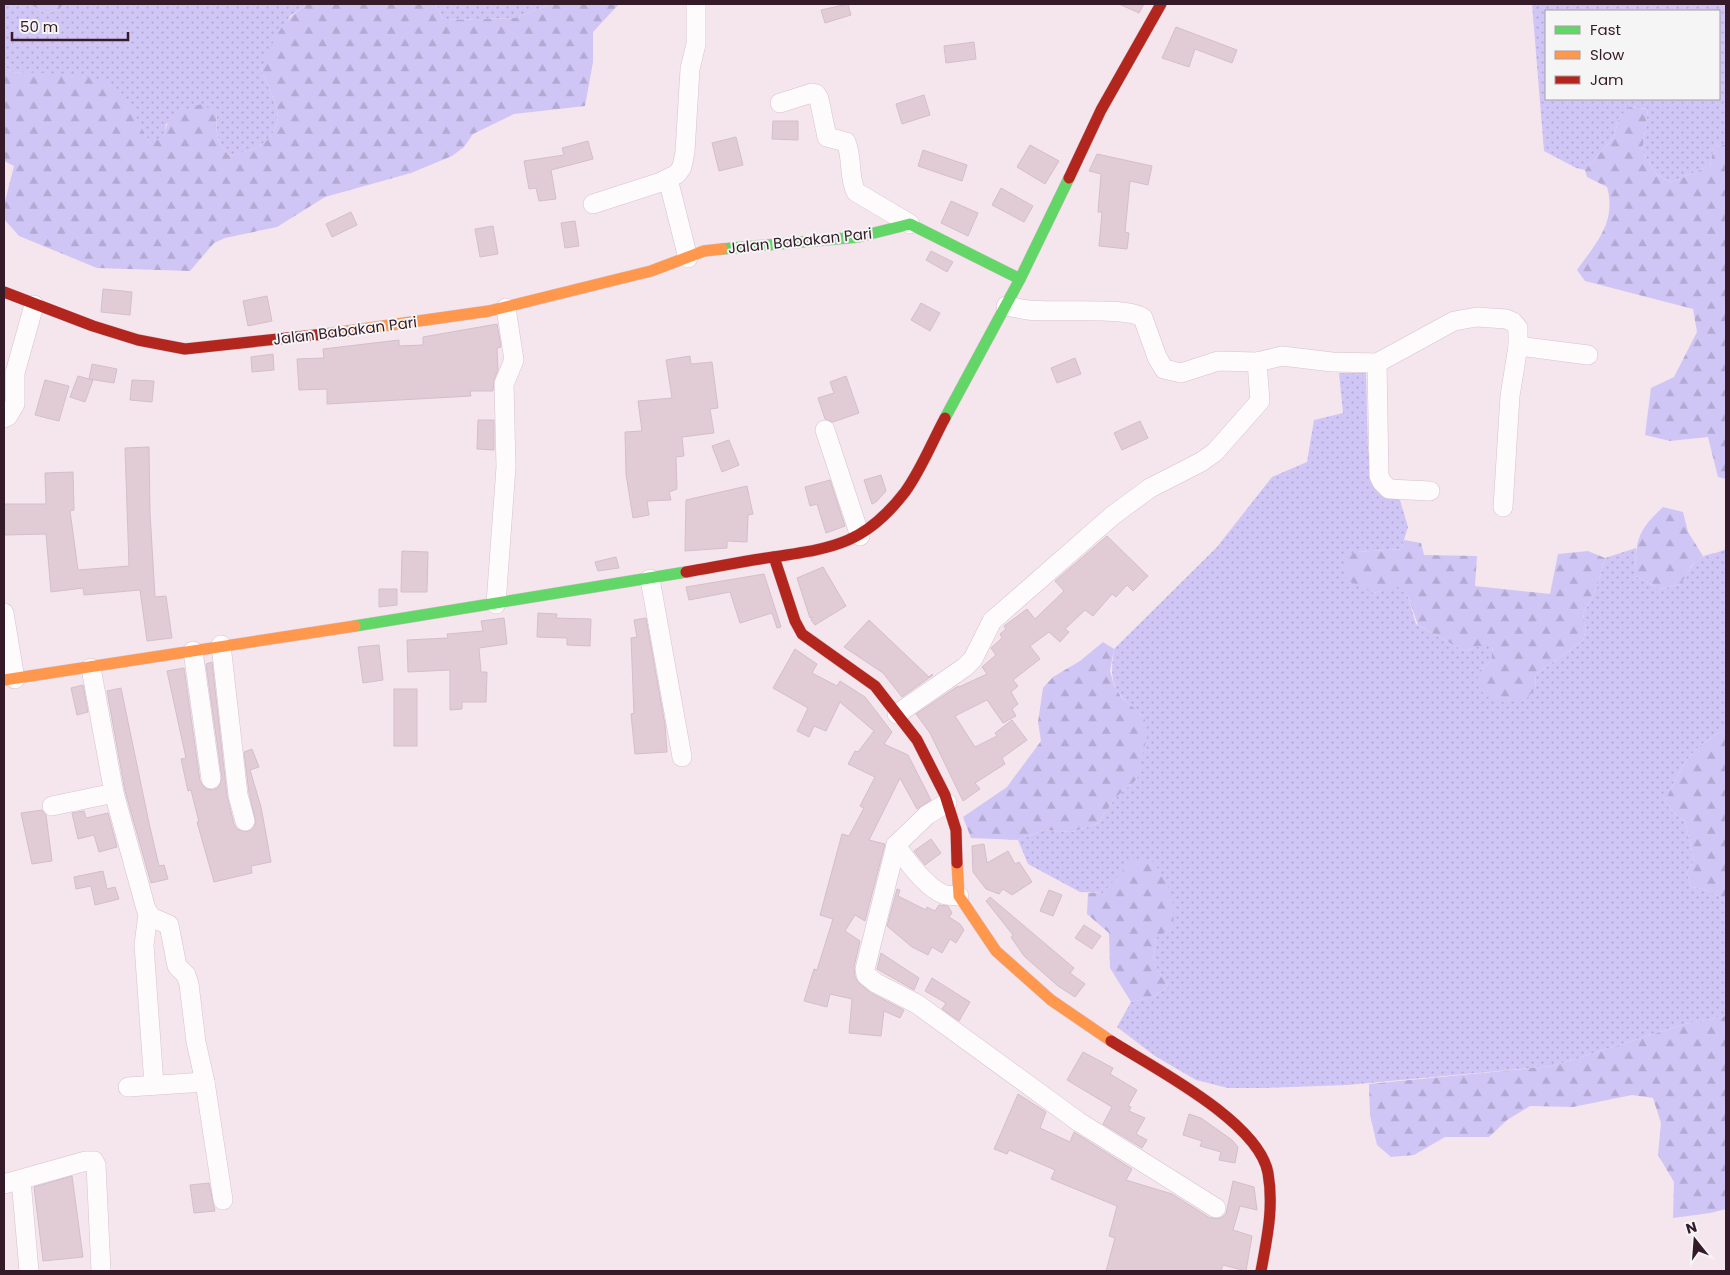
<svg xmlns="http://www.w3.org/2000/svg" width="1730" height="1275" font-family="Poppins,sans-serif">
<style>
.grass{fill:url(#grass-dots);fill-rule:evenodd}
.forest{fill:url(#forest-firs)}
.building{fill:#e1ccd6;stroke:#d3bfca}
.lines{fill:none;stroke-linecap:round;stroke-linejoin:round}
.street-casing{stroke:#d7c2ce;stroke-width:20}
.fast-casing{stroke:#d7c2ce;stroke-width:12}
.slow-casing{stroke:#d7c2ce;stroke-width:12}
.jam-casing{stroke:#d7c2ce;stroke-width:12}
.street{stroke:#fefbfc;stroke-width:19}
.fast{stroke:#63d668;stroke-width:11}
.slow{stroke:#ff974d;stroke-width:11}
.jam{stroke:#b3261e;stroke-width:11}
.labels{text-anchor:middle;stroke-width:4;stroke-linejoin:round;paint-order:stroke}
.street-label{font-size:15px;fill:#351a29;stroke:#f5f5f5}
</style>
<defs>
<pattern id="grass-dots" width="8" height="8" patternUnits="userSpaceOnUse" patternTransform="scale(1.25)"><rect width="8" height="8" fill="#d0c6f6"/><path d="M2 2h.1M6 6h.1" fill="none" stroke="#b3aad3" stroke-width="1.8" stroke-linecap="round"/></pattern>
<pattern id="forest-firs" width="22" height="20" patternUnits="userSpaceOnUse" patternTransform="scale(1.25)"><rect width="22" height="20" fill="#d0c6f6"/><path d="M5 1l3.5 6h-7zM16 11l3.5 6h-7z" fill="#b3aad3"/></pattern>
</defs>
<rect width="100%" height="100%" fill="#f5e5ed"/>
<g class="grass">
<path d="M4 4H30L45 13 59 10 63 4H307L290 16 261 69C266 82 274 97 277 110 282 139 253 153 229 155 215 141 216 132 217 113L166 124 164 138 150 143 123 95 85 77 12 72 4 66Z"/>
<path d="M436 4H552L515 18 443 20Z"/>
<path d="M1532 4H1726V145L1714 146 1710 166 1671 182 1657 175 1642 151 1648 109 1631 107 1619 117 1614 137 1585 170 1576 168 1544 151ZM1546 11H1719V99H1546Z"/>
<path d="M1339 373H1366L1368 451 1379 489 1400 500 1408 527 1401 549 1357 552 1373 593 1399 586 1408 597 1416 624 1464 651 1479 646H1493L1491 661 1480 670 1535 689 1536 674 1583 641 1586 628 1583 614 1597 587 1605 558 1636 548 1635 576 1660 589 1681 584C1687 574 1692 561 1704 556 1711 553 1719 553 1726 549V729C1688 750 1684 762 1665 801L1673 813 1685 821 1694 860 1687 873 1691 887C1705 889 1717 892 1726 903V1016L1685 1024 1553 1066 1347 1085 1262 1088H1228L1196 1080 1155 1056 1117 1027 1131 1002 1153 997 1168 987 1153 962 1156 938 1115 880 1103 893 1080 892 1028 864 1018 840 1044 830 1072 832 1099 823 1115 798 1137 779 1144 717C1116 693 1108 688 1114 649L1217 547 1272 477 1307 462 1314 420 1343 413Z"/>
</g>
<g class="forest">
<path d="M30 4H63L59 10 45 13Z"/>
<path d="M307 4H436L443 20 515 18 552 4H619L593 32V62L585 106 514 114 473 134 464 147 452 156 411 173 325 197 277 227 225 238 214 243 190 271 97 268 19 236 4 219V205L14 166 4 161V66L12 72C41 74 106 70 124 96 134 110 141 128 150 143L164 137C168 111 179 112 201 104L217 113C216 132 215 141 229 155 253 153 282 139 277 110 274 97 266 82 261 69 275 39 278 24 307 4Z"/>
<path d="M1630 107 1648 109 1642 151 1657 175 1671 182 1710 166 1714 146 1726 145V479L1718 477 1708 437 1670 441 1645 435 1651 388 1674 377 1697 332 1693 309 1585 281 1577 270C1596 243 1617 222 1607 187L1587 177 1585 170 1614 137 1619 117Z"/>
<path d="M1663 507 1683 512 1688 532 1703 556 1692 565 1681 584 1660 589 1635 576C1636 541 1636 532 1663 507Z"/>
<path d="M1404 540 1421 543 1424 555 1477 556 1475 586 1550 594 1558 554 1588 551 1605 558 1597 587 1583 614 1586 628 1583 641 1536 674 1535 689 1525 700C1500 702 1491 706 1476 684L1480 670 1491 661 1493 646H1479L1464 651 1418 625 1408 597 1399 587 1373 593 1347 580 1344 558 1357 552 1401 549Z"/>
<path d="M1103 642 1114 649 1110 671 1114 685 1121 697 1144 717 1148 732 1137 779 1115 798 1099 823 1072 832 1044 830 1018 840 971 838 963 817 1007 787 1041 741 1038 722 1043 688 1053 677 1080 661Z"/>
<path d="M1726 729V903C1717 892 1705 889 1691 887L1687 873 1694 860 1685 821 1673 813 1665 801C1684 762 1688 750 1726 729Z"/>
<path d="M1133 859 1154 862C1169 887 1176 896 1173 927L1156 938 1153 962 1168 987 1153 997 1131 1002 1110 968 1109 933 1087 914 1088 893H1103Z"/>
<path d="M1726 1016V1209L1710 1213 1673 1218 1674 1182 1658 1155 1661 1123 1653 1098 1632 1095 1573 1107 1530 1106 1507 1120 1489 1137H1445L1414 1155 1391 1157 1377 1145 1370 1115 1369 1084 1553 1066 1685 1024Z"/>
</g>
<g class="building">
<path d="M848 4 851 15 825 23 821 10Z"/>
<path d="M1119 4H1144L1139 13Z"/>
<path d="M1176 27 1237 50 1232 63 1195 49 1189 67 1162 58Z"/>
<path d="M974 42 976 59 946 63 944 46Z"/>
<path d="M924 95 930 115 902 124 896 104Z"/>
<path d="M773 121H798V140L772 139Z"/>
<path d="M736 137 743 165 719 171 712 143Z"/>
<path d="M588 141 593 159 551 170 556 199 539 201 536 188 529 189 524 161 564 155 562 148Z"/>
<path d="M1030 145 1059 161 1045 184 1017 167Z"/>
<path d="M923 150 967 165 962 181 918 166Z"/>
<path d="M1097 154 1152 166 1148 185 1130 181 1125 232 1129 233 1127 249 1099 246 1102 212H1098L1101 174 1089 171Z"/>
<path d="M1001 188 1033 206 1024 222 992 205Z"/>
<path d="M951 201 978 213 968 236 941 223Z"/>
<path d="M351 212 357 225 332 237 326 224Z"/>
<path d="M575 221 579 246 565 248 561 223Z"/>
<path d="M493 226 498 254 480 257 475 229Z"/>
<path d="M931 251 953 262 947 272 926 260Z"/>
<path d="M103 289 132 292 130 315 101 312Z"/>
<path d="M267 296 272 321 248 326 243 301Z"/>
<path d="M921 303 940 313 930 331 911 320Z"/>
<path d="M497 324 501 347 497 348 498 370 494 380 493 391H470L471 396 327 404V389L299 390 297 359 324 358 323 349 399 340V346L423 345V337Z"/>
<path d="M273 354 274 370 252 372 251 357Z"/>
<path d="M690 356 691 364 712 362 718 408 710 409 714 433 682 437 684 456 676 457 677 489 669 492 671 500 647 501 649 515 633 518 626 474 625 432 642 431 638 401 672 398 666 360Z"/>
<path d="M1075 358 1081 374 1057 383 1051 368Z"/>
<path d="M92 364 117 369 114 383 89 379Z"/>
<path d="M78 376 93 380 85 402 70 397Z"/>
<path d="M846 376 859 413 833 422 825 419 818 398 834 393 830 382Z"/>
<path d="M45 380 69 386 59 421 35 415Z"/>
<path d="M132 380 154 381 152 402 130 400Z"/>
<path d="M478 420H494V450L477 449Z"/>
<path d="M1140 421 1148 438 1122 450 1114 433Z"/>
<path d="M729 440 739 465 722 472 712 446Z"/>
<path d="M149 447 150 513 155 597 166 596 172 638 147 641 140 590 84 595 83 588 51 592 46 534 4 535V504H46L45 473 73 472 74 510 70 511 78 570 129 566 125 448Z"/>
<path d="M881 475 886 491 876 502 872 504 864 480Z"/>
<path d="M830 480 845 526 826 533 817 504 810 506 805 487Z"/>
<path d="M747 486 753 514 748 515 747 542 727 541V548L685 551 686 500Z"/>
<path d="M1107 536 1148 576 1133 591 1127 585 1116 597 1112 594 1093 616 1085 610 1065 629 1069 632 1060 642 1049 632 1030 646 1040 659 1013 680 1018 686 1011 692 1018 704 1012 709 1016 716 1003 723 987 700 955 716 975 747 997 736 995 733 1012 720 1027 740 1002 758 1005 764 975 783 980 789 963 801 930 733 916 714 958 686 959 687 987 674 982 667 996 655 991 648 1002 638 1000 634 1006 629 1004 626 1027 609 1035 619 1064 591 1055 581Z"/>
<path d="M402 551 428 552 427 592H401Z"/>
<path d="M616 557 619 568 598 571 595 562Z"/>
<path d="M823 567 846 606 815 625 811 620 813 617 810 618 809 615 797 578Z"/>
<path d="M764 574 781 627 777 628 772 613 740 623 730 592 689 600 686 587Z"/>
<path d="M379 589H397V605L379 607Z"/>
<path d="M538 613 557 614 556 618 591 619 590 646 567 645V638L537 637Z"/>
<path d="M504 618 507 644 479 648 481 672H487L486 702H462V709L450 710V670L408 672 407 640 448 638 447 634 483 631 481 621Z"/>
<path d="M646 618 665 725 667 752 635 754 631 714 634 713 631 638 637 637 634 620Z"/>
<path d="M869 620 929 677 932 674 933 675 902 697 883 673 844 647Z"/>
<path d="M379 645 383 680 363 683 358 647Z"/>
<path d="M795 649 817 664 812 673 837 686 840 681 865 697 892 732 884 744 908 755 931 800 917 809 900 778 869 840 885 844 865 921 855 915 845 931 860 941 854 967 855 977 859 983 871 993 904 1010 900 1018 884 1011 881 1036 849 1033 852 999 830 994 827 1007 804 1001 814 969 817 970 833 919 820 915 842 834 849 836 864 808 860 806 875 777 848 764 855 751 858 752 874 731 840 702 826 731 814 726 809 737 797 731 808 708 773 688Z"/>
<path d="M212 662 227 796 234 824 237 829 247 832 256 823 249 793 244 752 252 749 259 767 250 770 261 807 271 862 251 866 252 873 214 882 197 822H199L191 790 188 791 181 759 186 758 167 671 184 668 200 781 206 789 213 790 218 788 222 778 206 664Z"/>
<path d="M83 685 88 712 77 715 71 688Z"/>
<path d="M121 688 149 823 159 866 164 865 168 879 151 883 125 791 107 691Z"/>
<rect x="394" y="689" width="23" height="57"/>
<path d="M42 810 46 815 52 861 32 864 21 813Z"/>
<path d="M84 811 86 818 108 813 117 847 99 852 94 835 78 839 72 813Z"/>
<path d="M931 839 941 853 925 865 914 851Z"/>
<path d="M984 844 987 863 1008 851 1015 864 1019 862 1032 882 1012 895 1003 889 999 894 986 889 973 872 972 846Z"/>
<path d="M103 871 107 889 115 887 119 899 95 905 91 886 76 889 74 877Z"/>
<path d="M897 889 900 890 898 896 926 910 927 907 935 911 939 905 948 906 952 913 949 917 960 924 964 930 956 943 950 939 942 953 932 947 928 955 912 947 887 926Z"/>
<path d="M1049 890 1062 895 1053 916 1040 911Z"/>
<path d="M990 897 1074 968 1070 973 1085 984 1075 997 1058 986 1024 956 1011 937 1013 935 986 901Z"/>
<path d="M1084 925 1101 936 1092 949 1075 938Z"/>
<path d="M881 953 919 978 914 990 877 969Z"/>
<path d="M932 978 970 1002 959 1021 942 1009 946 1003 925 991Z"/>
<path d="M1083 1052 1113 1068 1110 1074 1137 1090 1128 1106 1131 1107 1129 1111 1145 1118 1136 1134 1147 1140 1142 1148 1103 1124 1112 1107 1067 1080Z"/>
<path d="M1018 1094 1046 1112 1040 1128 1070 1142 1074 1132 1132 1169 1126 1180 1172 1194 1210 1218H1221L1226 1214 1233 1181 1254 1187 1257 1210 1240 1206 1233 1230 1252 1236 1246 1271 1223 1265 1221 1271H1106L1115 1238 1109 1236 1117 1206 1051 1179 1055 1170 1009 1150 1007 1154 994 1149Z"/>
<path d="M1189 1114 1201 1118 1232 1140 1238 1147 1235 1163 1219 1160 1221 1152 1200 1146 1202 1141 1183 1135Z"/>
<path d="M72 1176 83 1257 43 1261 34 1187Z"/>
<path d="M209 1183 215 1211 194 1213 190 1185Z"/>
</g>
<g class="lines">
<g class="street-casing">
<g id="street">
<path d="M780 103 812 93 816 94 819 99 827 137 846 142C853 158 848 176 856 192L910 224"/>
<path d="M668 179 688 258"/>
<path d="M593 204 661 182 677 174 682 167 685 152 690 69 696 44V4"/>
<path d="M1006 306C1013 307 1021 309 1028 310 1051 313 1130 306 1143 318L1157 357 1164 369 1181 373 1218 361 1257 362 1282 356 1332 362 1377 363 1454 321 1477 317 1506 319 1513 322 1518 328V346L1510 396 1503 507"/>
<path d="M1518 346 1588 355"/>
<path d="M1377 363 1379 476 1382 482 1389 489 1430 491"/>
<path d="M4 418 8 416 15 404V373L34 305"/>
<path d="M825 430 860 536"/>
<path d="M650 579 682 757"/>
<path d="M496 604 506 467 504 384 514 360 506 308"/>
<path d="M4 613 15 679"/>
<path d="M221 645 238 795 245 821"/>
<path d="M193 651 211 779"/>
<path d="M91 668 114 793 146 909 151 917 169 925 177 966 186 975 189 984 196 1042 205 1082 223 1200"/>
<path d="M897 714 965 667 973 659 992 621 1112 516 1150 488 1201 462 1215 452 1260 401 1257 362"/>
<path d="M947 803 927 815 896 845 865 969 866 975 876 983 917 1004 1079 1122 1216 1208"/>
<path d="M52 806 114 793"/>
<path d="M896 845C906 860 926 887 943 894 947 896 954 895 959 896"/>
<path d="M148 914 144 945 154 1085"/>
<path d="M128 1087 205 1082"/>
<path d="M21 1180 29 1271"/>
<path d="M4 1184 86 1161H94L96 1165 101 1271"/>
</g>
</g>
<g class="fast-casing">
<g id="fast">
<path d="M722 249 858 237 910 224 1020 279"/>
<path d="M945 418 1020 279 1069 178"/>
<path d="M355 626 686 572"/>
</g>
</g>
<g class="slow-casing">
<g id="slow">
<path d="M334 333 489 311 651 271 704 251 722 249"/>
<path d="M4 680 355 626"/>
<path d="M957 863 959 896 996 951 1051 1000 1111 1041"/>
</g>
</g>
<g class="jam-casing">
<g id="jam">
<path d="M1069 178 1101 110 1161 4"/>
<path d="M4 292 93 326 138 340 185 349 334 333"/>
<path d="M774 557 795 621 802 634 875 686 917 740 945 795 956 830 957 863"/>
<path d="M686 572C715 567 744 561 773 557 834 548 865 544 905 492 921 470 932 442 945 418"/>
<path d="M1111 1041C1154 1068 1259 1122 1268 1173 1274 1207 1267 1238 1261 1271"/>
</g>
</g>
<use href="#street" class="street"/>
<use href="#fast" class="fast"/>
<use href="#slow" class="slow"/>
<use href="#jam" class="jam"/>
</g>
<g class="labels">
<g class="street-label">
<text transform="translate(800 241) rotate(-6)" y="5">Jalan Babakan Pari</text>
<text transform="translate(345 331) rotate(-7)" y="5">Jalan Babakan Pari</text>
</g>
</g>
<rect width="1730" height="1275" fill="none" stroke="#351a29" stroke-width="10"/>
<rect x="1545" y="10" width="175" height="90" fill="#f5f5f5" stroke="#a89da3"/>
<rect x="1555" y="26" width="25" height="8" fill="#63d668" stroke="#a89da3"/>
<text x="1590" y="35" font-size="15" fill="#351a29">Fast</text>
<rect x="1555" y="51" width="25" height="8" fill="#ff974d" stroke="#a89da3"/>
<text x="1590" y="60" font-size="15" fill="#351a29">Slow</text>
<rect x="1555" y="76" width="25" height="8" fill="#b3261e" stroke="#a89da3"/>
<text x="1590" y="85" font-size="15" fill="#351a29">Jam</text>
<g transform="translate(1695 1240) rotate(343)" stroke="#f5f5f5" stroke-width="4" paint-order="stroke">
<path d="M0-4L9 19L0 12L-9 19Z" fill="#351a29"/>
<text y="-8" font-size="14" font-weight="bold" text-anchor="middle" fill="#351a29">N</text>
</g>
<path d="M12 32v8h116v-8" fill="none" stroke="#351a29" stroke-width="2.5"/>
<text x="20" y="32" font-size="15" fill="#351a29" stroke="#f5f5f5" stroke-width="4" paint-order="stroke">50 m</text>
</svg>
